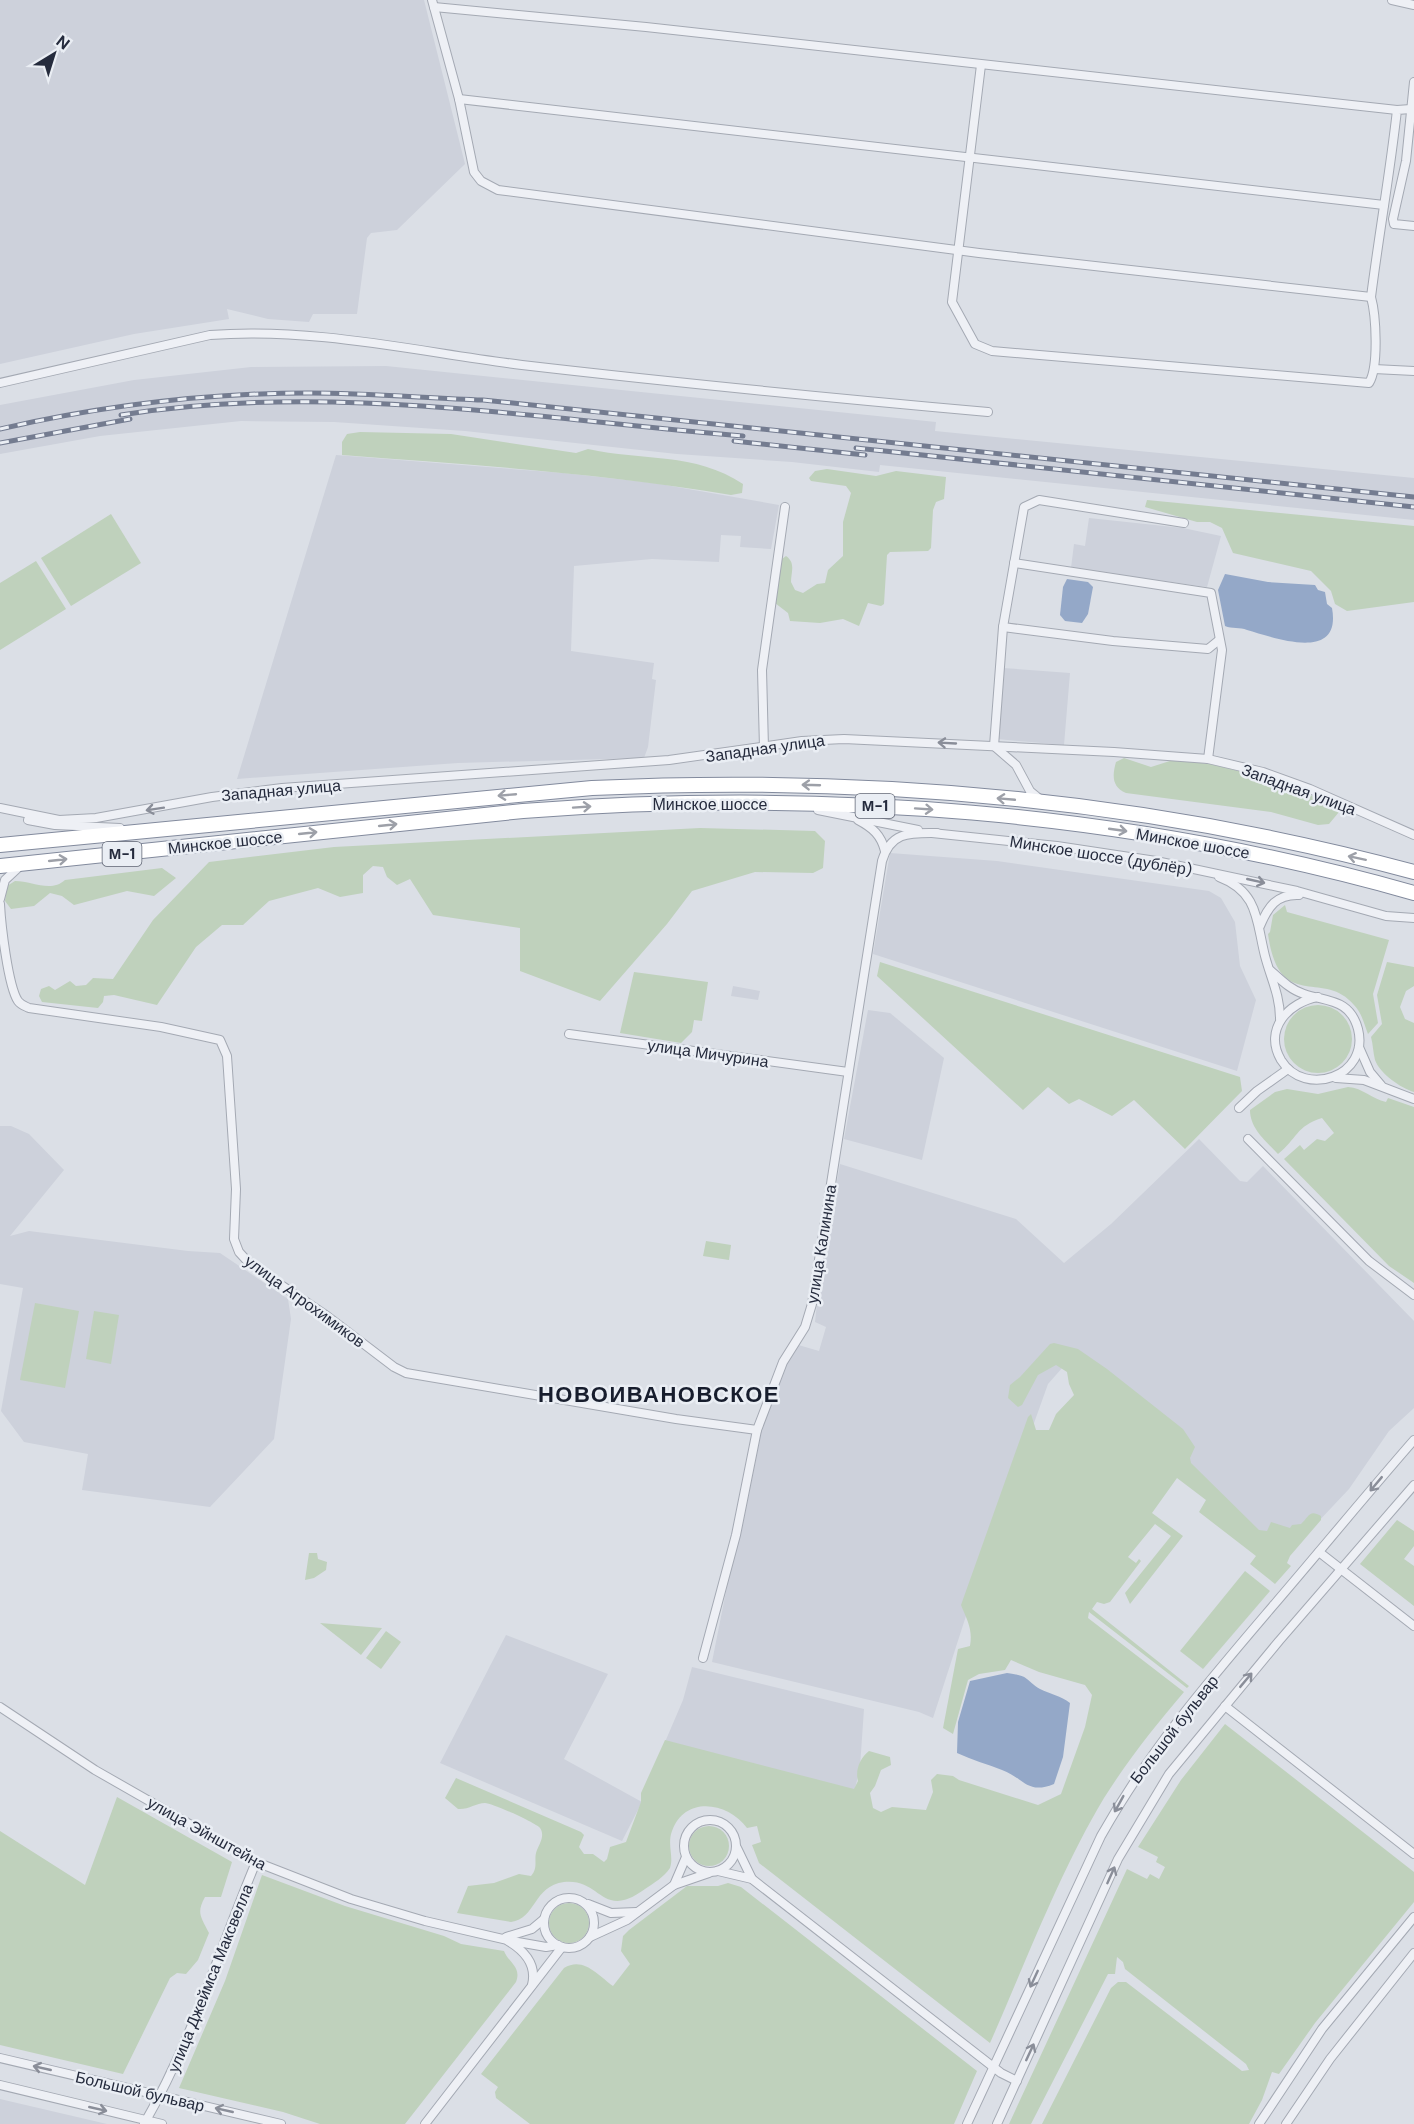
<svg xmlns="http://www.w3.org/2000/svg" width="1414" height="2124" font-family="'DM Sans',sans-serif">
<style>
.built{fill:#cdd1db}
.green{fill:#bfd1bc}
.water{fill:#94a8c8}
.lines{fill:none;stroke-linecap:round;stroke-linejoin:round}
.street-casing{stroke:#a4a9b3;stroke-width:10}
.highway-casing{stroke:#828a9d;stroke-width:16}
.street{stroke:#eef0f5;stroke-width:8}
.highway{stroke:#fff;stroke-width:14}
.rail-casing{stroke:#747c90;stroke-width:5}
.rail{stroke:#eaeef4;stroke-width:3;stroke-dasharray:9;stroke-linecap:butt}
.oneway{stroke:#8a8e99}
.oneway2{stroke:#9da0a8}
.labels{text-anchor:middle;stroke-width:5;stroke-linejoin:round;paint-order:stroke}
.shield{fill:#eaeef4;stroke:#606674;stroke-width:1.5}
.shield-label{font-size:15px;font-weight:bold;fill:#252b3d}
.street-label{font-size:16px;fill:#252b3d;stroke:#eaeef4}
.district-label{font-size:22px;font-weight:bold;letter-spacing:1.5px;fill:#171d2d;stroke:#eaeef4}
</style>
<rect width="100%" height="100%" fill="#dbdfe6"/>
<g class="built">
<path d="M0 0H424L465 164 397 230 371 233 367 238 357 314H313L309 322 268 319 227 309 229 319 134 334 0 364Z"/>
<path d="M386 366 936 422 935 431 1414 478V520L880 465 879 472 792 462 677 454 465 431 334 422 241 421 100 436 0 454V405L134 380 251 367Z"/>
<path d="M336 455 563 473 654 483 779 505 771 549 740 547 741 536 721 535 719 562 652 559 574 566 571 651 654 663 652 679 656 680 648 747 644 758 458 763 237 779Z"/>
<path d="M1089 518 1183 528 1221 536 1207 587 1071 568 1074 544 1085 546Z"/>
<path d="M1003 668 1070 673 1064 745 997 739Z"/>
<path d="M890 853 997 861 1209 891 1221 898 1235 922 1240 966 1256 1000 1237 1071 873 954Z"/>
<path d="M733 986 760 991 758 1000 731 996Z"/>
<path d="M868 1010 890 1013 944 1058 922 1160 844 1139Z"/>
<path d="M0 1126H11L29 1134 64 1170 10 1236 29 1231 188 1251 220 1253 288 1299 291 1319 274 1439 210 1507 82 1490 88 1454 24 1442 1 1411 23 1288 0 1284Z"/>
<path d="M1199 1139 1240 1181 1247 1182 1263 1166 1414 1321V1408L1389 1431 1349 1489 1283 1559 1078 1350 1048 1384 976 1585 933 1718 919 1712 712 1662 756 1441 795 1344 819 1351 826 1327 815 1322 819 1284 840 1164 1016 1219 1064 1263 1111 1224Z"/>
<path d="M506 1635 608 1674 564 1759 642 1802 622 1841 440 1763Z"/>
<path d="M692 1667 864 1709 860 1767 854 1793 665 1742 683 1700Z"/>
<path d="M0 2099 107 2124H0Z"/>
</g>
<g class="green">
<path d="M360 432 451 434 576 453 588 449C642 461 695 452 743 484L742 493 731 495C602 473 472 465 342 455V442L347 434Z"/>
<path d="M827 469 876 476 896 471 946 477 944 499 936 502 933 510 931 548 928 551 890 552 887 555 884 604 881 606 868 603 859 626 843 619 820 623 790 621 788 613 775 603 782 559 786 556C796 563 791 572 791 582L795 590 803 593 817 584 825 583 828 570 843 556V522L851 493 846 486 811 481 809 478 815 471Z"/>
<path d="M1147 500 1414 526V602L1347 611 1335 604 1331 591 1311 571 1233 553 1222 528 1210 522H1197L1145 507Z"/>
<path d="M111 514 141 563 71 606 41 558Z"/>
<path d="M36 561 66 609 0 650V583Z"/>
<path d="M1124 758 1151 767 1173 760 1210 764 1264 777 1336 805 1339 812 1329 824 1318 825 1271 812 1126 793C1112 787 1112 776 1116 762Z"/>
<path d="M700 828 815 831 825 841 823 868 813 873 755 872 692 891 667 924 600 1001 520 971V928L433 915 410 879 397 885 387 877 383 867 373 866 363 875V893L340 897 318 888 269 901 243 925H222L196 947 157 1005 114 995 104 996 103 1002 98 1008 42 1002 39 996 41 989 49 986 55 990 70 981 76 986 86 985 93 978 113 979 153 920 209 862 334 847Z"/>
<path d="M162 868 176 878 154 896 127 891 74 905 62 896 50 893 34 906 11 909 5 901 7 886 15 881C32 881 51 893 65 880Z"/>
<path d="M1285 905 1287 912 1389 940 1373 994 1378 1023 1368 1034C1364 1024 1362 1013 1354 1005 1323 968 1279 1014 1268 934L1270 932 1273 915Z"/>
<path d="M880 962 1240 1077 1242 1091 1185 1149 1134 1100 1112 1116 1079 1099 1069 1104 1048 1087 1023 1110 877 976Z"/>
<path d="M1387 962 1414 967V986L1406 991 1400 1007 1405 1019 1414 1023V1092C1401 1088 1380 1074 1375 1060 1373 1052 1373 1044 1371 1037L1382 1024 1377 995Z"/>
<path d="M634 972 708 982 702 1021 694 1020 692 1032 681 1043 620 1033Z"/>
<circle cx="1318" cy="1039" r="34"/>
<path d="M1348 1087C1363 1088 1372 1099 1386 1102L1388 1098 1414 1107V1283L1389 1266 1284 1159 1300 1145 1304 1150 1317 1139 1325 1141 1334 1133 1322 1118C1296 1126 1297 1139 1278 1154 1267 1142 1250 1129 1250 1110L1275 1092 1287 1089 1318 1094Z"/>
<path d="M706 1241 731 1245 729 1260 703 1256Z"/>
<path d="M35 1303 79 1311 65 1388 20 1380Z"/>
<path d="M94 1311 119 1315 111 1364 86 1359Z"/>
<path d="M1054 1343 1078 1349 1107 1369 1183 1429 1195 1447 1190 1458 1191 1463 1259 1530 1267 1531 1271 1522 1290 1528 1292 1525 1301 1524C1309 1517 1309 1509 1321 1516V1520L1290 1556 1287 1563 1291 1566 1275 1584 1250 1564 1256 1556 1199 1512 1206 1500 1177 1478 1152 1513 1183 1536 1130 1604 1125 1593 1171 1536 1155 1524 1128 1557 1136 1563 1139 1559 1141 1561 1110 1602 1104 1604 1097 1602 1092 1609 1189 1686 1187 1688 1089 1612 1088 1618 1184 1692C1155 1726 1128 1760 1104 1798 1060 1871 1025 1964 990 2043L759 1863 752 1845 761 1842 757 1826 747 1828C728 1802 685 1795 672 1831 667 1844 674 1857 670 1868 664 1877 654 1883 645 1889 601 1921 602 1878 564 1882 533 1886 536 1919 511 1922L457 1913 468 1886 494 1883 519 1874 531 1876C539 1867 533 1859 537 1850 540 1843 545 1835 540 1828 536 1823 492 1803 485 1803 476 1803 468 1810 458 1809L445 1798 456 1778 581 1832 584 1835 579 1847 584 1854H593L604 1862 607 1859 610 1847 626 1842 641 1802V1793L665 1740 854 1789 858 1781C855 1770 860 1758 869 1751L890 1757 891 1765 881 1770 875 1786 870 1793 873 1808 881 1812 892 1807 926 1810 933 1792 931 1780 937 1774 953 1776 959 1780 1038 1805 1061 1794 1085 1727 1092 1695 1085 1685 1039 1672 1011 1660 1005 1670 979 1674 968 1680 953 1734 943 1728 958 1649 970 1646C973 1629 967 1620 961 1605L1028 1417 1031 1414 1036 1430H1049L1056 1414 1074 1395 1069 1384 1067 1372 1056 1365 1038 1375 1022 1405 1018 1407 1008 1398 1010 1385 1020 1377 1050 1344Z"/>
<path d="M1397 1520 1414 1531V1546L1404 1559 1414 1566V1606L1360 1564Z"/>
<path d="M309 1553H317L318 1559 327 1562 326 1570 314 1578 305 1580Z"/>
<path d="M1245 1571 1270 1591 1203 1669 1180 1651Z"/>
<path d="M320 1623 382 1628 361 1655Z"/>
<path d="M386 1631 401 1642 381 1669 366 1658Z"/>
<path d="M1225 1724 1414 1872V1902L1315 2023 1279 2074 1272 2072 1262 2100 1249 2124H1042L1111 1988 1118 1982H1126L1242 2071 1249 2070 1246 2064 1125 1969 1123 1962 1117 1957 1115 1974H1108L1031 2124H1009L1127 1869 1147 1879 1150 1874 1159 1879 1165 1867 1156 1862 1158 1857 1138 1847 1181 1780Z"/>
<path d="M117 1797 232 1862 221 1897H205C196 1913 201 1917 209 1933L198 1960 186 1974 177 1973 170 1978 123 2074 0 2045V1831L85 1885Z"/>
<circle cx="709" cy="1846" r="20"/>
<path d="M262 1875 345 1906 444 1936 461 1944 504 1951C508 1962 522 1967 516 1982L405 2124H320L283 2112 179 2088 225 1981Z"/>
<path d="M728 1883 741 1887 977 2071 954 2124H530L496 2098 495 2092 498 2087 481 2074 564 1968C583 1956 598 1975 613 1986L630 1964 621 1951 623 1936 629 1930 687 1886H718Z"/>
<circle cx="569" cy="1923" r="20"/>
</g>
<g class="water">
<path d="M1225 574 1268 582 1315 585 1318 590 1325 592 1327 604 1332 608C1342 663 1275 638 1247 630 1240 627 1232 629 1225 626L1218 590Z"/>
<path d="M1067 579 1088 582 1093 587 1088 614 1082 623 1065 621 1060 615 1063 587Z"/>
<path d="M1007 1673C1030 1676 1023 1678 1040 1689 1050 1694 1061 1696 1070 1703L1063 1757 1054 1784C1027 1795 1024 1778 1002 1770 987 1764 972 1760 957 1753L958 1722 970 1681Z"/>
</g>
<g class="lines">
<g class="street-casing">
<g id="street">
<path d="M432 0 459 99 474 172 481 181 498 190 979 253 1371 297"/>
<path d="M1392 0 1414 5"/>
<path d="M434 7 646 27 1397 110"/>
<path d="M981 65 952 302 975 344 992 351 1369 383C1379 367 1376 315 1371 297 1379 234 1390 173 1397 110L1411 109"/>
<path d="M1414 82 1406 161 1393 219 1394 224 1414 226"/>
<path d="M459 99 1384 205"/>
<path d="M1374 369 1414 371"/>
<path d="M0 383 210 335C314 327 419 352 522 365 677 383 832 398 988 412"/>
<path d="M1014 563 1211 593 1222 650 1208 759"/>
<path d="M1003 627 1113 641 1208 649 1219 640"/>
<path d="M994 746 1003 627 1024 507 1039 500 1184 523"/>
<path d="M994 746 1016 765 1030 791 1041 800"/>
<path d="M764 748 762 670 785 507"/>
<path d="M0 808 59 820 96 818 212 797 282 788 669 760 802 741 844 739 1114 752 1208 759 1263 772 1310 789 1414 835"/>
<path d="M818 810 918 830"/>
<path d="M28 820 55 825 120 828"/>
<path d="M858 820C873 828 881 835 885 851"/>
<path d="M932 833 1057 846 1156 861 1297 891 1386 916 1414 918"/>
<path d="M1219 877C1259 892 1256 921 1265 956 1271 979 1280 995 1280 1019"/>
<path d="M0 899 5 880 20 866"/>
<path d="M0 904C1 924 8 986 18 1001 21 1005 25 1006 29 1008L161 1027 220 1040 227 1056 236 1189 234 1239 239 1252 250 1264 327 1316 394 1367 406 1373 676 1419 757 1430"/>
<path d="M1260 926C1268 907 1276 894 1299 895"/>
<path d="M1271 971C1281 980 1291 990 1304 994 1328 1002 1350 999 1358 1029 1370 1076 1305 1099 1281 1060 1263 1029 1289 1002 1318 997"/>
<path d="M569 1034 848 1072"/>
<path d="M1359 1047 1370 1072 1381 1085"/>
<path d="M1336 1078 1364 1080 1414 1099"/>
<path d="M1239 1108 1257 1091 1288 1069"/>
<path d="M1248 1139 1369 1261 1414 1295"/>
<path d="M1319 1552 1414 1626"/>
<path d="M703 1658 736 1535 757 1430 783 1362 805 1327 812 1304 882 861C891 831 910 833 937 833"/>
<path d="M1225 1706 1414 1854"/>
<path d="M0 1707 95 1770 256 1862 351 1899 425 1921 512 1941 546 1947 558 1945"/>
<circle cx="710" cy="1846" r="26"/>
<path d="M737 1848 752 1879"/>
<path d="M718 1871 752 1879 1001 2073 1017 2081"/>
<path d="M674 1885 686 1857"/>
<circle cx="569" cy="1923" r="25"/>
<path d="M588 1904 611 1913 637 1912"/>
<path d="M506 1937 532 1929 544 1919"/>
<path d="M590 1937 627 1920 674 1885 709 1873"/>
<path d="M508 1941C525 1951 537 1965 532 1985"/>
<path d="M0 2058 281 2124"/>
<path d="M0 2085 162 2124"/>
<path d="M144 2124C192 2041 219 1950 256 1862"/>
<path d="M425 2124 562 1947"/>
<path d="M967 2124 1101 1836C1150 1749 1208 1682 1272 1607 1320 1551 1366 1495 1414 1440"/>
<path d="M997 2124 1118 1859 1169 1774 1279 1641 1414 1485"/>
<path d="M1259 2124 1322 2029 1414 1917"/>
<path d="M1286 2124 1330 2059 1414 1953"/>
</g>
</g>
<g class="highway-casing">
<g id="highway">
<path d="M0 845 592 788C868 775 1147 800 1414 872"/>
<path d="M0 866 523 811C822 788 1125 811 1414 893"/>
</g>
</g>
<use href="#street" class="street"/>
<use href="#highway" class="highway"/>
<g class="rail-casing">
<g id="rail">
<path d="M121 415C326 382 538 419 743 436"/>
<path d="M0 429C101 406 205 393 309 393 367 393 425 398 483 400L1414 497"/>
<path d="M734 441 865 455"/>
<path d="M0 443 130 419"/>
<path d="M856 448 1414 507"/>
</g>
</g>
<use href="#rail" class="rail"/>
</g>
<defs><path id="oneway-shaft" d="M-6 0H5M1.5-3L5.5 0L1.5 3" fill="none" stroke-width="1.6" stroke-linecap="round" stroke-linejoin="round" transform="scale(1.5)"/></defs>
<g class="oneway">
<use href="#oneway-shaft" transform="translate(947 743) rotate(-177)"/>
<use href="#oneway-shaft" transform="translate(155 809) rotate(171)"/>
<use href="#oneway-shaft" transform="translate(1256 881) rotate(13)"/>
<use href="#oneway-shaft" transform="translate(1376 1484) rotate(130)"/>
<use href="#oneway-shaft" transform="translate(1246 1680) rotate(-50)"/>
<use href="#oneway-shaft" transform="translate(1119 1804) rotate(119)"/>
<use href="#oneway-shaft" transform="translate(1111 1875) rotate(-66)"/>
<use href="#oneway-shaft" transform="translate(1034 1979) rotate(115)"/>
<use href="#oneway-shaft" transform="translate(1030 2052) rotate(-65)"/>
<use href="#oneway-shaft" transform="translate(42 2068) rotate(-167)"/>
<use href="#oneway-shaft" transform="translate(98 2109) rotate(13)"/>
<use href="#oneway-shaft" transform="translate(224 2110) rotate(-167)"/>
</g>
<g class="oneway2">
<use href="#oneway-shaft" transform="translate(811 785) rotate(-178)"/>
<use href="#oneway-shaft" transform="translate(507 795) rotate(175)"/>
<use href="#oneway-shaft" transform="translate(1006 799) rotate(-175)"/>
<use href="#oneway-shaft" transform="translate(582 807) rotate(-4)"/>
<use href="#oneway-shaft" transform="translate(924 809) rotate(4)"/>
<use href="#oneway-shaft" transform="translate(388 825) rotate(-6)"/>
<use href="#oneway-shaft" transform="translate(1118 830) rotate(8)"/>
<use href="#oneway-shaft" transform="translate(308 833) rotate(-6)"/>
<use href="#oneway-shaft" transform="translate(1357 858) rotate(-168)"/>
<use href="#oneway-shaft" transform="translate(58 860) rotate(-6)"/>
</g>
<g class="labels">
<g class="shield">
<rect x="855.5" y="794" width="39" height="24" rx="4.5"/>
<rect x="102.5" y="842" width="39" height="24" rx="4.5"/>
</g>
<g class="shield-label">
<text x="875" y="811">М-1</text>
<text x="122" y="859">М-1</text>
</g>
<g class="street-label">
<text transform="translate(765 748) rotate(-8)" y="6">Западная улица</text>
<text transform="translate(1299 789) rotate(20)" y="6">Западная улица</text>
<text transform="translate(281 790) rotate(-5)" y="6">Западная улица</text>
<text x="710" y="810">Минское шоссе</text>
<text transform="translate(225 842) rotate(-6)" y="6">Минское шоссе</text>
<text transform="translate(1193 843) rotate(10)" y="6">Минское шоссе</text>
<text transform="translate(1101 855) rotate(9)" y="6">Минское шоссе (дублёр)</text>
<text transform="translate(708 1053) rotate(8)" y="6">улица Мичурина</text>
<text transform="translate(821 1244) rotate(-81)" y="6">улица Калинина</text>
<text transform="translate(305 1301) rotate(36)" y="6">улица Агрохимиков</text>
<text transform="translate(1174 1729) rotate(-52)" y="6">Большой бульвар</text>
<text transform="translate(207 1833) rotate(29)" y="6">улица Эйнштейна</text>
<text transform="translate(210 1978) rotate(-68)" y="6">улица Джеймса Максвелла</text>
<text transform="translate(140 2091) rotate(13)" y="6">Большой бульвар</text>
</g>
<g class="district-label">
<text x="659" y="1402">НОВОИВАНОВСКОЕ</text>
</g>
</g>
<g transform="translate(54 54) rotate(38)" stroke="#eaeef4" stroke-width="4.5" paint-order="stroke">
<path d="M0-4.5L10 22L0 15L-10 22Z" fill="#252b3d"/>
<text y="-9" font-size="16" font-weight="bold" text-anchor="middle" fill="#252b3d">N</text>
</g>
</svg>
